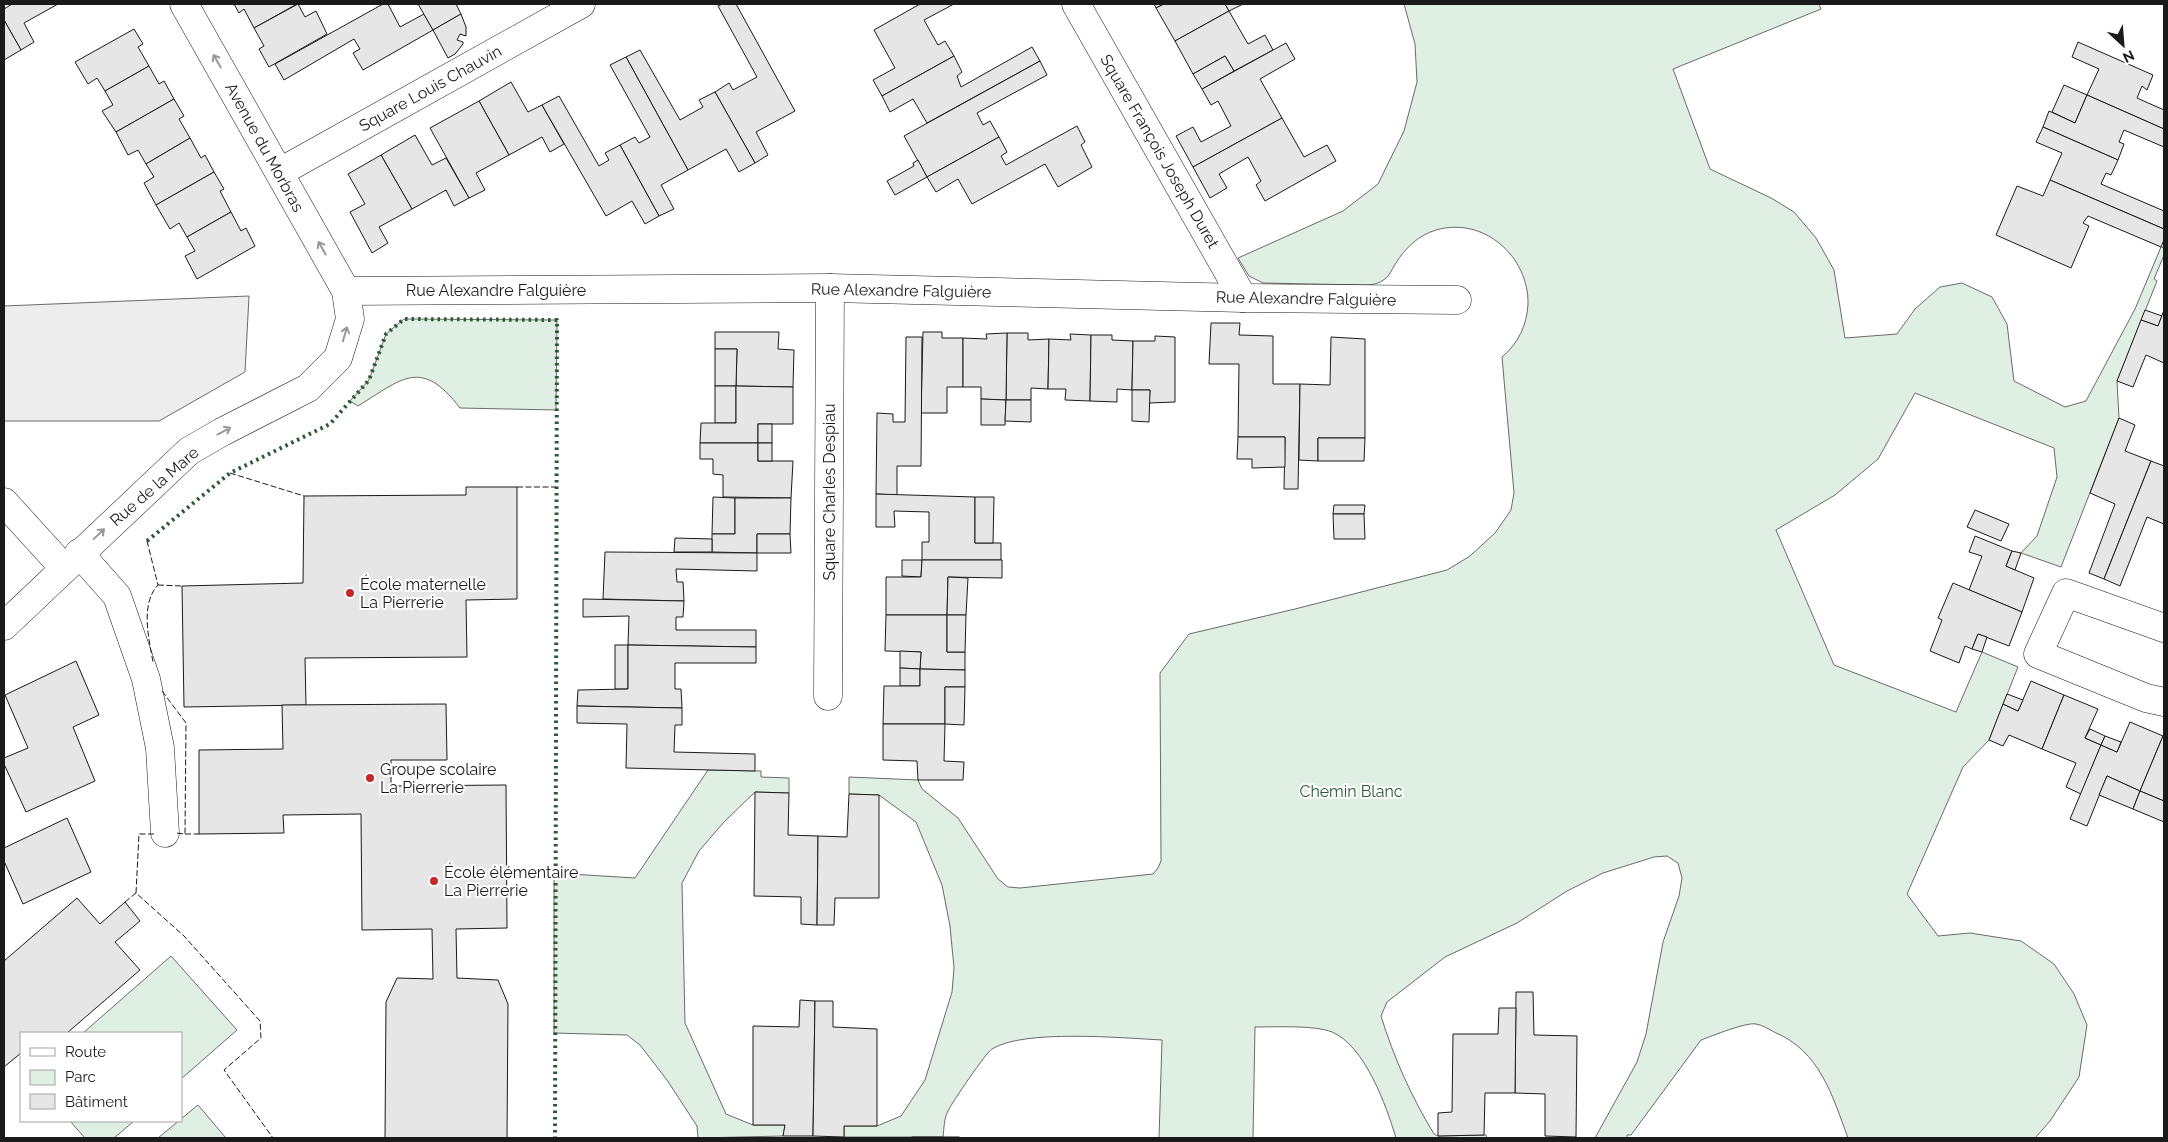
<svg xmlns="http://www.w3.org/2000/svg" width="2168" height="1142" font-family="Raleway,sans-serif">
<style>
.green{fill:#e0efe3;stroke:#6a6a6a}
.parking{fill:#ededed;stroke:#6a6a6a}
.building{fill:#e6e6e6;stroke:#1a1a1a}
.lines{fill:none;stroke-linecap:round;stroke-linejoin:round}
.street-casing{stroke:#1a1a1a;stroke-width:29}
.street{stroke:#fff;stroke-width:28}
.hedge{stroke:#2b5a34;stroke-width:4;stroke-dasharray:2.5 4;stroke-linecap:butt}
.fence{stroke:#1a1a1a;stroke-width:1;stroke-dasharray:6 2.5;stroke-linecap:butt}
.oneway{stroke:#989898}
.poi-dot{fill:#c62828;stroke:#fff;stroke-width:2}
.labels{text-anchor:middle;stroke-width:4;stroke-linejoin:round;paint-order:stroke}
.street-label{font-size:16px;fill:#1a1a1a;stroke:#fff}
.poi-label{font-size:16px;fill:#1a1a1a;stroke:#fff;text-anchor:start}
.park-label{font-size:16px;fill:#2b5a34;stroke:#fff}
</style>
<rect width="100%" height="100%" fill="#fff"/>
<g class="green">
<path d="M1404 4H1819L1821 9 1673 69 1710 169 1771 198 1794 212 1816 238 1834 270 1845 338 1897 334 1915 309 1940 287 1962 283 1992 297 2007 324 2014 381 2065 407 2086 401 2135 309 2161 247 2164 248V255L2154 279 2157 281 2117 381 2119 418 2061 567 2021 553 2037 536 2057 477 2054 448 1915 393 1878 459 1835 495 1776 530 1834 665 1956 712 1982 652 2018 667 1989 740 1963 767 1907 894 1938 936 1970 933 2021 941 2054 964 2074 994 2087 1025 2079 1077 2050 1121 2035 1138H1848C1832 1095 1820 1051 1774 1032 1769 1029 1762 1025 1756 1024 1746 1022 1712 1036 1701 1040L1631 1135H1627V1138H1575H1595L1637 1062 1646 1034 1663 942 1679 896 1682 878 1678 863 1667 856 1654 857 1603 873 1567 891 1517 923 1445 957 1387 1002 1381 1016C1394 1058 1411 1096 1434 1134L1438 1136 1486 1135 1487 1138H1396C1386 1105 1365 1046 1332 1032 1315 1025 1274 1027 1255 1027L1253 1138H1159L1162 1040C1123 1038 1023 1029 992 1049 987 1051 951 1104 948 1111 944 1118 944 1129 943 1137H844V1126H877L901 1116 925 1080 952 992 954 968 950 926 942 885 916 822 879 795 849 794V777L918 780 922 789 958 818 998 879 1008 887 1020 888 1153 874 1158 868 1161 861 1160 673 1189 634 1295 609 1447 570 1470 556 1495 533 1511 510 1514 493 1502 357C1518 344 1527 325 1528 304 1529 257 1484 216 1436 230 1419 235 1405 248 1396 263 1393 267 1390 275 1386 278 1379 284 1372 285 1364 285L1263 283 1249 276 1238 258 1343 211 1378 184 1404 131 1417 82 1415 44Z"/>
<path d="M404 319 557 320 556 410 460 408C421 357 402 379 358 406L350 401 369 380 386 334Z"/>
<path d="M708 770 761 771V777L789 778V793L755 792 724 822 699 851 682 883 685 1023 726 1114 753 1125H785L783 1136 698 1138 697 1126 667 1080 640 1045 627 1035 554 1033V873L635 878Z"/>
<path d="M171 956 237 1030 181 1079V1033H83Z"/>
<path d="M198 1105 226 1138H158Z"/>
<path d="M70 1121H134L114 1138H85Z"/>
</g>
<path class="parking" d="M249 296 245 372 159 421H4V306Z"/>
<g class="building">
<path d="M12 4H58L24 23 34 42 21 50 4 20V9Z"/>
<path d="M234 4H297L254 28 244 9 239 13Z"/>
<path d="M298 4 305 17 316 11 327 34 269 67 259 49 264 46 254 28Z"/>
<path d="M383 4H388L400 27 424 14 433 30 363 70 353 53 360 49 354 39 284 80 275 64Z"/>
<path d="M418 4H456L461 14 433 30Z"/>
<path d="M722 4H736L795 111 756 132 768 155 755 163 715 92 729 83 733 90 757 77 718 6Z"/>
<path d="M920 4H954L924 20 938 45 945 41 954 56 882 96 873 80 895 68 874 30Z"/>
<path d="M1154 4H1164L1156 8Z"/>
<path d="M1164 4H1225L1229 11 1175 41 1156 8Z"/>
<path d="M1225 4H1243L1229 11Z"/>
<path d="M1229 11 1248 44 1265 35 1273 50 1234 71 1225 56 1193 74 1175 41Z"/>
<path d="M461 14 466 27V36L460 34 457 40 463 42V44L455 54 448 58 433 30Z"/>
<path d="M4 20 21 50 4 60Z"/>
<path d="M134 29 143 44 138 47 149 66 105 91 97 78 88 84 75 62Z"/>
<path d="M2078 42 2153 75 2147 90 2142 86 2137 98 2164 110V129L2087 95 2099 69 2072 57Z"/>
<path d="M1286 43 1295 59 1260 79 1282 118 1193 167 1176 136 1193 127 1201 142 1231 126 1218 101 1211 105 1202 89Z"/>
<path d="M1032 47 1040 61 927 123 913 99 890 112 882 96 954 56 962 72 957 76 961 87Z"/>
<path d="M640 50 680 120 703 107 699 100 715 92 755 163 739 172 726 149 688 170 626 57Z"/>
<path d="M1225 56 1234 71 1202 89 1193 74Z"/>
<path d="M626 57 688 170 661 185 674 209 659 216 620 145 635 137 639 143 650 137 610 65Z"/>
<path d="M1040 61 1047 75 977 113 983 125 990 121 999 137 927 177 904 136Z"/>
<path d="M149 66 159 84 164 81 174 99 116 132 102 111 113 105 105 91Z"/>
<path d="M511 82 528 112 542 105 564 144 550 152 542 137 509 155 479 101Z"/>
<path d="M2064 85 2087 95 2075 123 2052 112Z"/>
<path d="M2087 95 2164 129V147L2124 130 2119 142 2124 144 2118 160 2043 127 2049 111 2075 123Z"/>
<path d="M559 96 599 166 609 160 605 153 620 145 659 216 645 224 632 201 606 216 542 105Z"/>
<path d="M174 99 184 116 179 119 190 138 146 164 138 150 128 155 116 132Z"/>
<path d="M479 101 509 155 476 173 485 190 469 198 430 128Z"/>
<path d="M1282 118 1304 157 1327 145 1336 161 1265 201 1256 185 1261 181 1248 157 1219 174 1227 188 1210 198 1193 167Z"/>
<path d="M1077 126 1085 142 1081 145 1092 167 1058 187 1045 164 972 204 958 179 936 192 927 177 999 137 1007 152 1001 156 1006 165Z"/>
<path d="M2043 127 2118 160 2111 175 2106 173 2101 184 2164 211V229L2050 180 2062 153 2036 142Z"/>
<path d="M415 135 432 165 446 158 469 198 454 206 446 190 412 209 381 155Z"/>
<path d="M190 138 201 158 205 155 214 172 156 205 144 183 154 177 146 164Z"/>
<path d="M381 155 412 209 379 227 388 243 372 253 350 212 365 204 348 174Z"/>
<path d="M918 160 927 177 895 195 887 181 914 166 913 163Z"/>
<path d="M214 172 224 189 220 191 231 212 187 237 179 223 170 229 156 205Z"/>
<path d="M2050 180 2164 229V240L2161 247 2088 216 2083 223 2089 226 2071 268 1996 235 2017 186 2043 196Z"/>
<path d="M231 212 241 231 246 228 255 246 197 279 185 256 195 251 187 237Z"/>
<path d="M2145 310 2162 316 2158 326 2141 320Z"/>
<path d="M2164 310V363L2146 355 2133 387 2117 381 2141 320 2158 326Z"/>
<path d="M1211 323H1240L1239 335 1273 336V384H1300L1298 489H1284L1285 437H1238L1239 364H1209Z"/>
<path d="M715 332H779L778 349 794 350 793 387 736 386 737 349H715Z"/>
<path d="M923 332H942V338H963V387H947V413H921Z"/>
<path d="M1007 333H1028V340L1049 339 1048 389 1031 388V400H1006Z"/>
<path d="M1007 333 1006 400 981 399V387H963V338L987 339 986 334Z"/>
<path d="M1070 334 1091 335 1090 401 1065 400 1066 389H1048L1049 339 1071 340Z"/>
<path d="M1091 335H1112V340L1133 341 1132 390 1117 389V402L1090 401Z"/>
<path d="M1155 336 1175 337V402L1149 403 1150 390H1132L1133 341H1155Z"/>
<path d="M906 337H922L921 466H897V495L876 494 877 413 893 414V422H905Z"/>
<path d="M1331 337 1365 339V438H1318V461L1299 460 1300 384 1330 385Z"/>
<path d="M715 349H737L736 386H715Z"/>
<rect x="715" y="386" width="21" height="37"/>
<path d="M736 386 793 387V424H758V443H700L701 423H736Z"/>
<path d="M1132 390H1150L1149 422 1132 421Z"/>
<path d="M981 399 1006 400 1005 425H981Z"/>
<path d="M1006 400H1031V422L1005 421Z"/>
<path d="M2119 418 2135 425 2125 451 2151 461 2104 579 2089 573 2115 504 2090 493Z"/>
<rect x="758" y="424" width="14" height="19"/>
<path d="M1238 437H1285V467L1252 468V459H1237Z"/>
<path d="M1318 438H1365L1364 461H1318Z"/>
<path d="M700 443H758V461H793L791 498 723 497V475L713 474V459H700Z"/>
<rect x="758" y="443" width="14" height="18"/>
<path d="M2151 461 2164 466V524L2147 517 2120 586 2104 579Z"/>
<path d="M466 487H517V599L466 600 467 657 305 658 306 705 184 707 182 586 303 583 304 496 466 495Z"/>
<path d="M876 494 975 497V543H1001V560H922V542H929V512L894 511 895 527H876Z"/>
<path d="M713 497 735 498V534H712Z"/>
<path d="M975 497H994L993 543H975Z"/>
<path d="M735 498H791L790 534H757V553L712 552V534H735Z"/>
<path d="M1334 505H1365L1364 514H1333Z"/>
<path d="M1975 510 2009 524 2001 541 1967 527Z"/>
<path d="M1333 514H1364L1365 539H1334Z"/>
<path d="M757 534H790L791 553H757Z"/>
<path d="M1975 536 2012 551 2006 566 2034 578 2022 612 1969 590 1982 556 1969 552Z"/>
<path d="M675 538 712 539V552H674Z"/>
<path d="M2012 551 2021 553 2015 570 2006 566Z"/>
<path d="M605 552 757 553V571L676 569 677 582H683L684 601 603 599Z"/>
<path d="M902 560H922L921 577 902 576Z"/>
<path d="M922 560H1002V578L948 577 947 615H886V577H921Z"/>
<path d="M948 577 968 578 966 615H947Z"/>
<path d="M1953 583 2022 612 2009 646 1978 634 1972 649 1965 646 1959 663 1930 651 1942 620 1938 618Z"/>
<path d="M583 599 684 601 683 617H676V630H756V647L628 645 629 616 583 617Z"/>
<path d="M886 615H947V652H965V670L920 669 921 652 885 651Z"/>
<path d="M947 615H966L965 652H947Z"/>
<path d="M1978 634 1987 637 1982 652 1972 649Z"/>
<rect x="615" y="645" width="13" height="44"/>
<path d="M628 645 756 647V663H675V689H681L682 708 577 706 578 690 628 689Z"/>
<path d="M900 651 921 652 920 669 900 668Z"/>
<path d="M76 661 99 715 73 727 95 781 26 812 4 764V758L28 748 5 695Z"/>
<path d="M900 668 920 669V686H900Z"/>
<path d="M920 669 965 670V687H945V724H883L884 686H920Z"/>
<path d="M2031 681 2064 695 2042 749 2009 735 2003 746 1989 740 2003 704 2018 711Z"/>
<path d="M945 687H965L964 725 945 724Z"/>
<path d="M2007 694 2023 700 2018 711 2003 704Z"/>
<path d="M2064 695 2098 709 2085 738 2101 745 2081 794 2066 787 2076 763 2042 749Z"/>
<path d="M446 704 447 760H391V786L506 785 507 928 456 929 457 978 498 980 508 1004 507 1138H385L386 1002 397 978 433 979 432 929 362 930 361 814 283 815 284 833 199 834V750L283 749 282 705Z"/>
<path d="M577 706 682 708V725H675L674 752 755 754V771L626 768 627 724 577 723Z"/>
<path d="M2130 722 2163 736 2140 791 2107 776 2087 826 2070 819 2101 745 2117 752Z"/>
<path d="M883 724H945L944 761 964 762 963 780H918L917 761 883 760Z"/>
<path d="M2090 729 2105 736 2101 745 2085 738Z"/>
<path d="M2105 736 2121 742 2117 752 2101 745Z"/>
<path d="M2163 736 2164 737V801L2140 791Z"/>
<path d="M2107 776 2140 791 2133 809 2099 795Z"/>
<path d="M2140 791 2164 801V822L2133 809Z"/>
<path d="M755 792 789 793 788 835 818 836 817 925 801 924V897L754 896Z"/>
<path d="M849 794 879 795V898H835L834 925H817L818 836 847 837Z"/>
<path d="M67 818 91 872 23 904 4 861V848Z"/>
<path d="M77 898 100 924 125 902 140 921 115 942 140 970 67 1033H21V1053L4 1067V961Z"/>
<path d="M1516 992H1533L1534 1035 1577 1036 1576 1137 1545 1136V1094L1515 1093Z"/>
<path d="M800 1000 815 1001 813 1136H783L785 1125H753V1026L799 1027Z"/>
<path d="M815 1001H833V1027L877 1029V1126H844V1137L813 1136Z"/>
<path d="M1499 1008H1516L1515 1093H1485L1484 1135 1438 1136V1113L1452 1112 1453 1034H1498Z"/>
<rect x="912" y="1137" width="47" height="1"/>
</g>
<g class="lines">
<g class="street-casing">
<g id="street">
<path d="M1076 4 1243 298"/>
<path d="M280 172 581 4"/>
<path d="M346 291 830 288 1243 298 1457 300"/>
<path d="M4 502 64 568"/>
<path d="M79 553 117 596 146 679 160 748 165 833"/>
<path d="M4 626 189 451 222 432 308 388 338 358 350 319 346 291 184 4"/>
<path d="M2164 628 2066 593 2038 654 2146 698 2164 702"/>
<path d="M828 696 830 288"/>
</g>
</g>
<use href="#street" class="street"/>
<path class="hedge" d="M147 541 230 473 330 424 369 380 386 334 404 319 557 320 555 1138"/>
<g class="fence">
<path d="M230 473 304 496"/>
<path d="M517 487H556"/>
<path d="M147 541 158 585C140 604 149 639 153 662"/>
<path d="M158 585 182 586"/>
<path d="M162 691 186 723 185 834 176 833"/>
<path d="M185 834H199"/>
<path d="M136 893 139 834H156"/>
<path d="M125 902 136 893 184 936 260 1021 261 1038 224 1070 273 1138"/>
</g>
</g>
<defs><path id="oneway-shaft" d="M-6 0H5M1.5-3L5.5 0L1.5 3" fill="none" stroke-width="1.6" stroke-linecap="round" stroke-linejoin="round" transform="scale(1.25)"/></defs>
<g class="oneway">
<use href="#oneway-shaft" transform="translate(217 61) rotate(-120)"/>
<use href="#oneway-shaft" transform="translate(322 248) rotate(-119)"/>
<use href="#oneway-shaft" transform="translate(345 334) rotate(-74)"/>
<use href="#oneway-shaft" transform="translate(224 431) rotate(-28)"/>
<use href="#oneway-shaft" transform="translate(99 534) rotate(-43)"/>
</g>
<g class="poi-dot">
<circle cx="350" cy="593" r="5"/>
<circle cx="370" cy="778" r="5"/>
<circle cx="434" cy="881" r="5"/>
</g>
<g class="labels">
<g class="street-label">
<text transform="translate(430 88) rotate(-29)" y="6">Square Louis Chauvin</text>
<text transform="translate(265 147) rotate(61)" y="6">Avenue du Morbras</text>
<text transform="translate(1160 151) rotate(60)" y="6">Square François Joseph Duret</text>
<text x="496" y="296">Rue Alexandre Falguière</text>
<text transform="translate(901 290) rotate(1)" y="6">Rue Alexandre Falguière</text>
<text transform="translate(1306 298) rotate(1)" y="6">Rue Alexandre Falguière</text>
<text transform="translate(154 486) rotate(-41)" y="6">Rue de la Mare</text>
<text transform="translate(829 492) rotate(-90)" y="6">Square Charles Despiau</text>
</g>
<g class="poi-label">
<text x="360" y="590">École maternelle<tspan x="360" dy="18">La Pierrerie</tspan></text>
<text x="380" y="775">Groupe scolaire<tspan x="380" dy="18">La Pierrerie</tspan></text>
<text x="444" y="878">École élémentaire<tspan x="444" dy="18">La Pierrerie</tspan></text>
</g>
<g class="park-label">
<text x="1351" y="797">Chemin Blanc</text>
</g>
</g>
<rect width="2168" height="1142" fill="none" stroke="#1a1a1a" stroke-width="10"/>
<rect x="20" y="1032" width="162" height="90" fill="#ffffff" stroke="#a3a3a3"/>
<rect x="30" y="1048" width="25" height="8" fill="#ffffff" stroke="#a3a3a3"/>
<text x="65" y="1057" font-size="15" fill="#1a1a1a">Route</text>
<rect x="30" y="1070" width="25" height="15" fill="#e0efe3" stroke="#a3a3a3"/>
<text x="65" y="1082" font-size="15" fill="#1a1a1a">Parc</text>
<rect x="30" y="1094" width="25" height="15" fill="#e6e6e6" stroke="#a3a3a3"/>
<text x="65" y="1107" font-size="15" fill="#1a1a1a">Bâtiment</text>
<g transform="translate(2123 45) rotate(154)" stroke="#ffffff" stroke-width="4" paint-order="stroke">
<path d="M0-4L9 19L0 12L-9 19Z" fill="#1a1a1a"/>
<text y="-8" font-size="14" font-weight="bold" text-anchor="middle" fill="#1a1a1a">N</text>
</g>
</svg>
